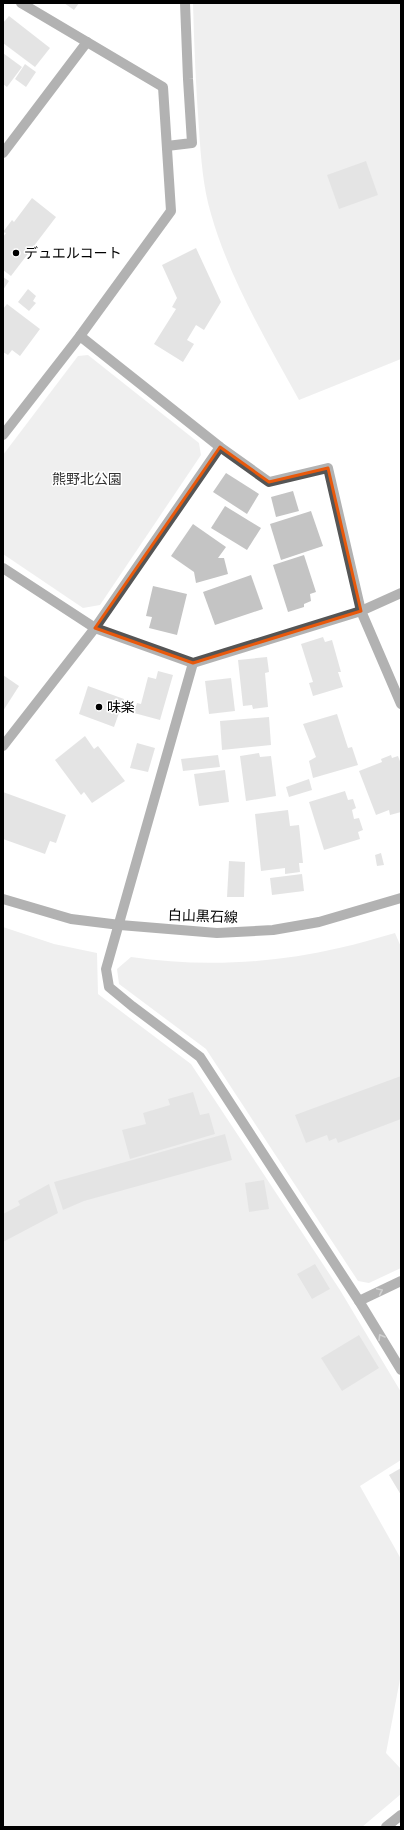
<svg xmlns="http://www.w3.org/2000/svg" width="404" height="1830" font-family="Figtree,'Noto Sans JP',sans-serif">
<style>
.green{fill:#dcdcdc}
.building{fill:#c4c4c4}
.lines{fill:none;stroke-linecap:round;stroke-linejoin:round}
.minor{stroke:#555;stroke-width:10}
.oneway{stroke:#999}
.marked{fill:none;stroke:#e8590c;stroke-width:3;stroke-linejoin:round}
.poi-dot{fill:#000;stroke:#fff;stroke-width:1.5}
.labels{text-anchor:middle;stroke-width:3;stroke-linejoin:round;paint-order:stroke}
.poi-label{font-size:14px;fill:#000;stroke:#fff;text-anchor:start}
.park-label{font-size:14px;fill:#333;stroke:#fff}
.street-label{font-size:14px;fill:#000;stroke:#fff}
</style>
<rect width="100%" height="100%" fill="#fff"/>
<g class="green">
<path d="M193 3H401V359L299 400C266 340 230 280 211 214 203 187 201 158 199 130 196 88 194 46 193 3Z"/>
<path d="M88 355 199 443 201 455 100 605 83 608 3 554V455L78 356Z"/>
<path d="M3 927 54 944 97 953 98 994 191 1064 340 1290 401 1392V1460L360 1486 401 1559V1674L386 1753 401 1769V1794L362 1827H3Z"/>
<path d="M395 933 401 947V1268L369 1283 358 1281 206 1049 119 984 117 969 131 957C199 967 272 964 339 948 358 944 376 938 395 933Z"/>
</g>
<g class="building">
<path d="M64 3H79L74 10Z"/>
<path d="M9 16 50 48 35 67 3 43V23Z"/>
<path d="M3 53 22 67 7 87 3 84Z"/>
<path d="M25 64 36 72 26 87 15 79Z"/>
<path d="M366 161 378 195 339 209 327 175Z"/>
<path d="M32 198 56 217 11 276 3 270V237L6 233 3 232 12 220 14 222Z"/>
<path d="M196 248 221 302 204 330 196 325 187 340 194 344 183 362 154 344 176 309 172 307 177 298 162 265Z"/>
<path d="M3 277 9 281 3 290Z"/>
<path d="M28 289 36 296 33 301 36 303 29 311 18 302Z"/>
<path d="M7 304 40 329 20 356 12 350 8 355 3 352V309Z"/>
<path d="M226 473 259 494 247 514 213 492Z"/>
<path d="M293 491 299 511 276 517 271 497Z"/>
<path d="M225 506 261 528 247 550 211 528Z"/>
<path d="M311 511 323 546 281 560 270 524Z"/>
<path d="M193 524 226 547 218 558H224L228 574 196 583 194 572 171 556Z"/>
<path d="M304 555 316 592 310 594 311 601 304 604V607L288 612 273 565Z"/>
<path d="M251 575 263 609 215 625 203 592Z"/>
<path d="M153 586 187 594 177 635 149 628 152 617 146 616Z"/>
<path d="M323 637 325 642 332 640 341 672H338L343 687 313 696 309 683 313 682 301 644Z"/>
<path d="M267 657 269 672 265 673 268 707 253 709 252 705 243 706 238 660Z"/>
<path d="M158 671 173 675 160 720 134 713 137 703 141 704 148 677 156 679Z"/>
<path d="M3 675 19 686 3 711Z"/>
<path d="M231 678 235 711 209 714 205 681Z"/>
<path d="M88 686 124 699 114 727 79 714Z"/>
<path d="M337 714 348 748 352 747 358 765 313 778 309 761 316 757 303 724Z"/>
<path d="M269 717 271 745 222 750 220 721Z"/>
<path d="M85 736 94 749 98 746 125 781 92 803 84 792 81 795 55 760Z"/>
<path d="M137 743 155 748 148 772 130 768Z"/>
<path d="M259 753 260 757 271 756 276 796 246 801 240 756Z"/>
<path d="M218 755 220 767 183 771 181 759Z"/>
<path d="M391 755 392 758 398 756 401 764V812L390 815 389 810 376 815 359 771 382 762 381 759Z"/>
<path d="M225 770 229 802 199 806 194 774Z"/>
<path d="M309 779 312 790 289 797 286 787Z"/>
<path d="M345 791 348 800 353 799 356 808 352 810 354 819 359 818 363 830 358 832 360 839 324 850 309 802Z"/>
<path d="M3 792 66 815 56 843 50 841 45 854 3 839Z"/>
<path d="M288 810 290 826 299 825 303 863H299L300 872 285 874V868L261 871 255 814Z"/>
<path d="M381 853 384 865 377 866 375 855Z"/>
<path d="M229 861 245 862 244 897H227Z"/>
<path d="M302 874 304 891 272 895 270 878Z"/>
<path d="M401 1076V1119L338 1143 336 1138 329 1141 327 1135 306 1143 295 1115Z"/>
<path d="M193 1092 200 1115 209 1113 215 1134 130 1159 122 1130 146 1124 143 1113 170 1105 168 1099Z"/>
<path d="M225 1134 232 1160 84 1201 63 1210 54 1182Z"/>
<path d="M264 1180 269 1209 249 1212 245 1183Z"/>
<path d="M49 1184 58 1213 3 1242V1214L20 1205 18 1201Z"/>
<path d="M315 1264 330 1289 312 1299 297 1274Z"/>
<path d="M359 1335 379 1368 342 1391 321 1358Z"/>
<path d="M401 1468V1495L389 1475Z"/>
</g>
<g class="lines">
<g class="minor">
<path d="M167 146 192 143 188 79 185 3"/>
<path d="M3 153 87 42"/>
<path d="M80 336 220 447 269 482 328 468 361 611 401 704"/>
<path d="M3 435 80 336 171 211 163 87 21 3"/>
<path d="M3 568 95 628 193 663 361 611 401 593"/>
<path d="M193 663 106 969 109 987 132 1006 200 1057 359 1301 401 1370"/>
<path d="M3 746 95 628 220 447"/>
<path d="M3 899 71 919 120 925 217 933 273 930 319 922 401 898"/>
<path d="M359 1301 401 1281"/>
<path d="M386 1827 401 1815"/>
</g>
</g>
<defs><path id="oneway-chevron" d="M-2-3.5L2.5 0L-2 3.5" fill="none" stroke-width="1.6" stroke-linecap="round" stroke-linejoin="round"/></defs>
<g class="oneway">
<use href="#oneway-chevron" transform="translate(380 1291) rotate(-25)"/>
<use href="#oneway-chevron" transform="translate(381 1337) rotate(-121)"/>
</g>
<path d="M0 0H404V1830H0ZM220 447 269 482 328 468 361 611 193 663 95 628Z" fill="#fff" fill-opacity=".55" fill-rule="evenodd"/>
<path class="marked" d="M220 447 269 482 328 468 361 611 193 663 95 628Z"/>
<g class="poi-dot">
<circle cx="16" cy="253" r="4"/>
<circle cx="99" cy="707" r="4"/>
</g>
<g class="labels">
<g class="poi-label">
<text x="24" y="258">デュエルコート</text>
<text x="107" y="712">味楽</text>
</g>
<g class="park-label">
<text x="87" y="484">熊野北公園</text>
</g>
<g class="street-label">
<text transform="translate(203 916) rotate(2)" y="5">白山黒石線</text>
</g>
</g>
<rect width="404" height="1830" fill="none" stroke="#000000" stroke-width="8"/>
</svg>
